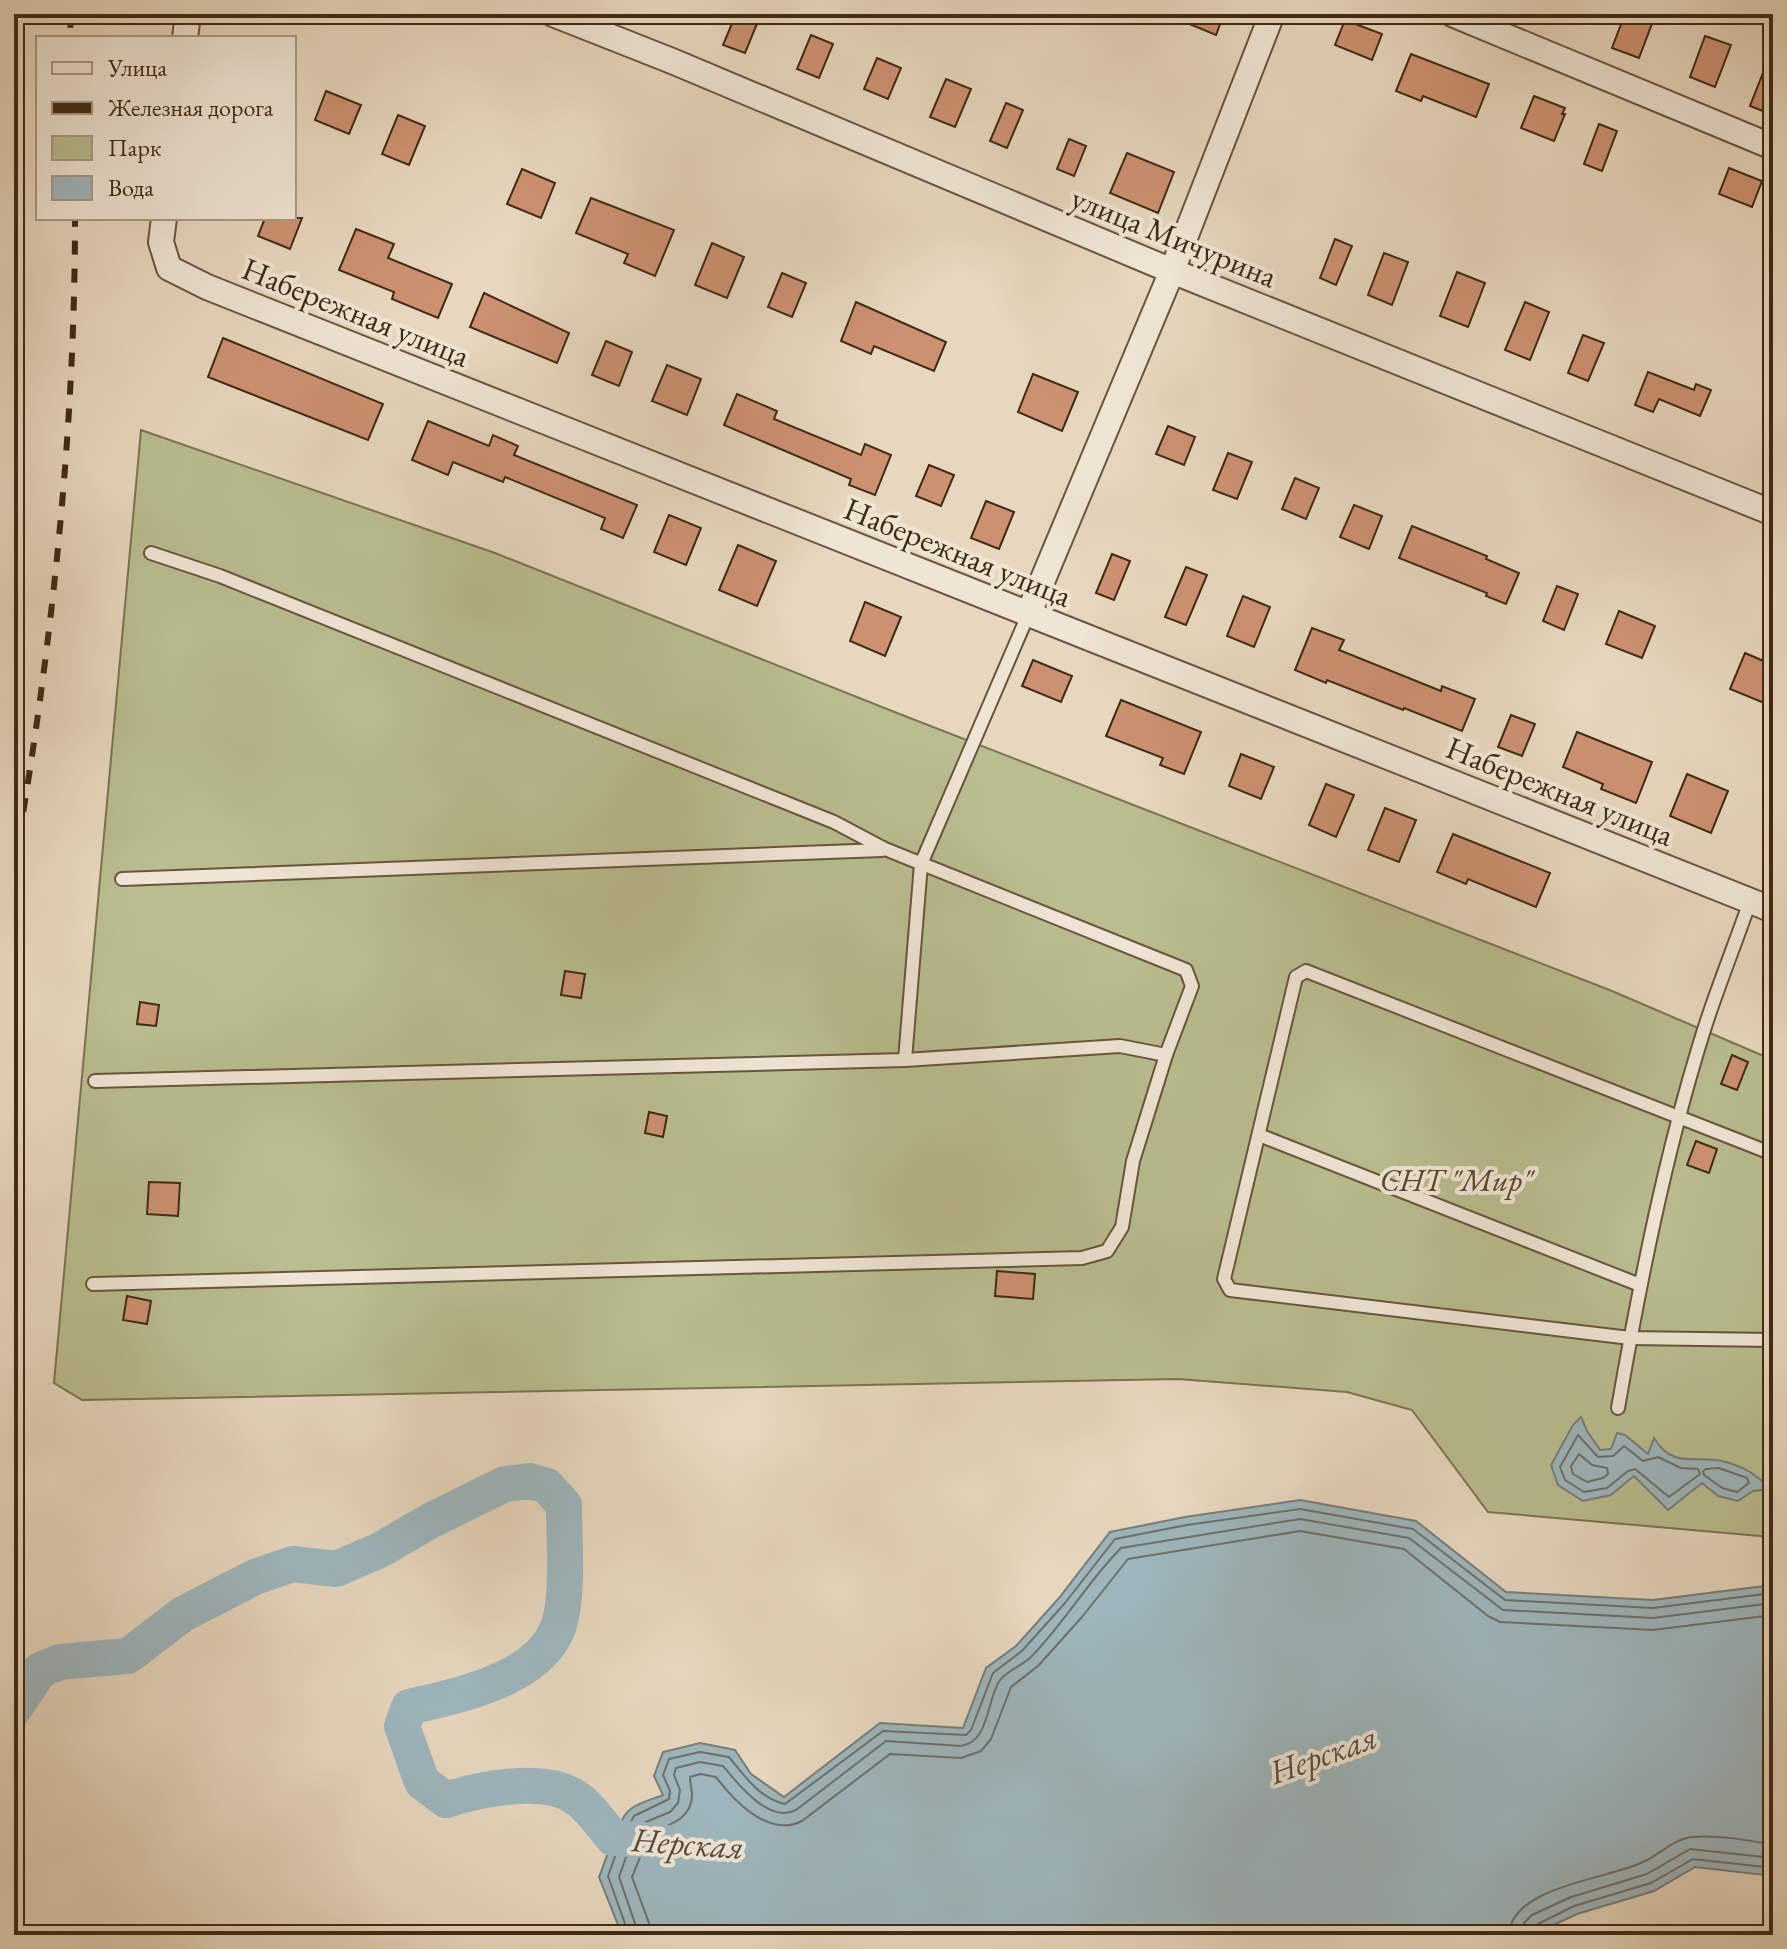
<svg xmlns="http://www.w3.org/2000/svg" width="1787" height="1949" font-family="'EB Garamond',serif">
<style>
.green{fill:#b9bd8f;stroke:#7c7451;stroke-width:2}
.water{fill:#9db6bd;stroke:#787e79;stroke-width:2}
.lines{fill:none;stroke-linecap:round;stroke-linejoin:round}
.shore{stroke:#6e7068;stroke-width:2}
.river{stroke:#9db6bd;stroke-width:36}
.building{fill:#cc9171;stroke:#402a13;stroke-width:2}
.lane-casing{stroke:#6a553e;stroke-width:16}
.street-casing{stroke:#6a553e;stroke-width:28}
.lane{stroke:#efe5d5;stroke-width:12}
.street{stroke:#efe5d5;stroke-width:24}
.rail{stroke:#402a13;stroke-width:6;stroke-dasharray:14 14;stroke-linecap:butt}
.labels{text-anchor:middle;stroke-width:8;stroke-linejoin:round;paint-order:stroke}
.street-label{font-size:32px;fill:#402a13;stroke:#efe5d5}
.park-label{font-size:32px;font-style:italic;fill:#58472c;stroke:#efe5d5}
.water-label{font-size:34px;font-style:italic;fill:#574d3e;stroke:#efe5d5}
</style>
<rect width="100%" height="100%" fill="#e7d7be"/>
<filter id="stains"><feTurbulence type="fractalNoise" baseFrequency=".0025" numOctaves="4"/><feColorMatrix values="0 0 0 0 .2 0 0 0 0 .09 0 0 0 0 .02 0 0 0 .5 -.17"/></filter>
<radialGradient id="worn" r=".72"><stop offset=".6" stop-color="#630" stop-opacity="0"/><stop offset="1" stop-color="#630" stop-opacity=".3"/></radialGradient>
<path class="green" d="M141 430 495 553 897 713 1612 991 1773 1060V1535L1771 1537 1488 1512 1412 1410 1347 1392 1178 1379 82 1400 54 1383Z"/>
<g class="water">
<path d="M1581 1417 1587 1431 1600 1450 1611 1449 1617 1433 1625 1435 1648 1454 1654 1438C1673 1469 1694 1455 1722 1461 1743 1466 1756 1474 1770 1489L1753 1491 1738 1501 1718 1496 1702 1483 1668 1510 1634 1476 1611 1495 1583 1501 1558 1485 1551 1465 1573 1425Z"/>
<path d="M1300 1500 1416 1521 1506 1592 1653 1600 1773 1585V1876L1695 1867 1654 1891 1577 1914 1532 1935H622L599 1877C606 1861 618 1816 632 1808 641 1802 653 1799 663 1795L654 1776 663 1752 700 1743 735 1750 751 1774 784 1797 880 1723 963 1728 986 1668 1016 1646 1059 1598 1110 1532 1185 1517Z"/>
</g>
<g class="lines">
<g class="shore">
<path d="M1578 1435 1598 1457 1613 1456 1624 1446 1643 1461 1658 1457 1681 1468 1698 1469 1700 1474 1669 1497 1635 1469 1628 1471 1607 1488 1584 1492 1565 1480 1560 1467Z"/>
<path d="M1579 1454 1592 1465 1607 1468 1608 1474 1603 1478 1587 1482 1573 1474 1571 1466Z"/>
<path d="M1706 1469 1719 1468 1747 1478 1749 1483 1737 1492 1722 1488 1704 1475 1703 1471Z"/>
<path d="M629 1935 608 1876 621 1840 634 1816 669 1799 670 1791 663 1775 669 1759 700 1752 729 1757C744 1775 760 1799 785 1804L883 1731 966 1735 971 1730 993 1673 1022 1651 1065 1603 1115 1539 1187 1525 1300 1509 1413 1529 1505 1600 1653 1608 1773 1593"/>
<path d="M639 1935 619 1877 631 1843 641 1824 670 1812 678 1803 680 1790 674 1775 676 1768 700 1762 723 1766C738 1784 769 1824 796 1810L886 1741 961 1746C990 1742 986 1700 1000 1680 1007 1671 1021 1666 1030 1658 1064 1624 1088 1581 1121 1548L1300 1519 1409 1538 1503 1610 1653 1618 1773 1603"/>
<path d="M651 1935 649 1923 632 1877 650 1833C668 1825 691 1820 692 1796 692 1789 690 1783 690 1777L701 1774 716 1777C734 1801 769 1838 802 1821L890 1754 961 1758 981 1751 991 1739 1011 1687 1038 1666 1082 1617 1128 1559 1300 1531 1404 1549 1488 1616 1500 1622 1653 1630 1773 1615"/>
<path d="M1509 1935C1511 1886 1609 1879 1643 1862 1659 1855 1675 1838 1693 1837 1715 1835 1751 1840 1773 1845"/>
<path d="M1521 1935 1524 1923 1532 1915 1571 1897 1647 1874 1690 1849 1773 1858"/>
<path d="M1531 1935 1536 1925 1574 1906 1651 1883 1693 1859 1773 1868"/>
</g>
<path class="river" d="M14 1709 40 1670 60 1662 128 1656 183 1614 255 1577 293 1564 336 1569 380 1550 432 1520 505 1484 530 1481 547 1486 564 1505C564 1538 568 1584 561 1617 549 1678 460 1695 409 1707L402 1726 422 1782 446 1800C480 1789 542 1776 575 1797 589 1806 602 1825 613 1838L660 1841"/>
</g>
<g class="building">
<path d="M736 14H761L745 53 723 45Z"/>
<path d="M1165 14H1224L1216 35Z"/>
<path d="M1625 14H1634L1653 21 1639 58 1612 48Z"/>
<path d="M1345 20 1382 34 1372 60 1335 45Z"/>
<path d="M811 35 833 44 819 78 797 69Z"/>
<path d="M1705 36 1731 45 1715 87 1690 77Z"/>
<path d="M1772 50H1773V115L1750 106Z"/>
<path d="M1411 54 1489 84 1476 117 1423 96 1421 101 1396 91Z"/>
<path d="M877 58 901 68 888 99 864 89Z"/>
<path d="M946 79 971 89 955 127 930 117Z"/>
<path d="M326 91 361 105 349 134 315 120Z"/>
<path d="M1534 96 1565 108 1562 114H1565L1554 141 1521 128Z"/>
<path d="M1006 103 1023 110 1007 148 990 141Z"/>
<path d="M398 115 425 126 409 165 382 154Z"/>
<path d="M1599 124 1617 131 1602 171 1584 164Z"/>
<path d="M1069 139 1086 146 1074 176 1057 169Z"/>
<path d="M1127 153 1174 172 1158 213 1110 193Z"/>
<path d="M1729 168 1762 181 1752 207 1719 194Z"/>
<path d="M522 169 555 183 541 218 507 204Z"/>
<path d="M591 198 674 230 655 276 624 263 628 254 576 233Z"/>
<path d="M265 218H302L290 249 258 236Z"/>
<path d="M356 229 394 244 388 258 452 284 438 318 392 299 394 292 339 270Z"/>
<path d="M1335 239 1352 246 1336 285 1320 278Z"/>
<path d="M712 243 744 257 727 298 695 285Z"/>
<path d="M1384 253 1408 262 1392 305 1368 295Z"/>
<path d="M1457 272 1485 283 1468 327 1440 316Z"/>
<path d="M782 273 806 283 792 317 768 307Z"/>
<path d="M484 293 569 333 557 363 470 327Z"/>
<path d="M856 302 946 342 934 371 874 346 871 354 841 341Z"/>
<path d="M1525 302 1549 312 1530 360 1505 350Z"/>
<path d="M1583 335 1604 343 1588 381 1568 373Z"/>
<path d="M223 338 383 404 368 440 208 377Z"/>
<path d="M606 341 632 352 619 386 592 375Z"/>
<path d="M667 365 701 379 687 415 652 401Z"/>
<path d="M1648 372 1694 390 1696 384 1711 390 1700 416 1659 399 1653 412 1635 405Z"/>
<path d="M1033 374 1078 392 1062 431 1018 412Z"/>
<path d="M737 394 777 411 774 419 861 455 865 444 891 455 875 495 849 485 851 479 724 425Z"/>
<path d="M428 421 489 446 493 435 518 446 514 455 637 505 623 538 601 529 605 518 505 477 503 482 453 462 448 475 412 460Z"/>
<path d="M1168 426 1195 437 1184 465 1156 454Z"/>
<path d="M1228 453 1252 462 1237 499 1213 490Z"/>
<path d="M929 465 954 475 941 506 916 496Z"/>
<path d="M1295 478 1319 488 1306 519 1282 509Z"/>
<path d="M986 501 1014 512 999 549 971 538Z"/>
<path d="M1354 505 1382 516 1369 549 1340 537Z"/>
<path d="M669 515 701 528 686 565 654 552Z"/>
<path d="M1412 526 1487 556 1486 559 1519 573 1506 604 1486 596 1487 593 1399 558Z"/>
<path d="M738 545 776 561 757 606 719 590Z"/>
<path d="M1112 554 1130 561 1114 600 1096 593Z"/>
<path d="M1186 567 1207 575 1186 625 1165 617Z"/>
<path d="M1557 586 1578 594 1564 630 1543 621Z"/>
<path d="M1243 596 1270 607 1254 647 1227 636Z"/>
<path d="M865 602 901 617 885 656 850 641Z"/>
<path d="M1619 611 1655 626 1642 658 1606 644Z"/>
<path d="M1312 628 1344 640 1339 650 1441 691 1442 686 1475 699 1462 731 1404 708 1403 710 1327 680 1326 683 1295 670Z"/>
<path d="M1745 653 1773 665V694L1769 705 1730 689Z"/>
<path d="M1033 660 1072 676 1061 702 1022 686Z"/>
<path d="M1121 700 1201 732 1184 774 1160 765 1163 758 1106 736Z"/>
<path d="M1511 715 1535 724 1522 756 1498 747Z"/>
<path d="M1577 732 1652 762 1636 803 1601 789 1603 784 1563 767Z"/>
<path d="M1241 754 1274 767 1261 799 1229 786Z"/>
<path d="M1687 774 1728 791 1711 833 1670 816Z"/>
<path d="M1326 784 1354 795 1336 837 1309 825Z"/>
<path d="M1385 808 1416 820 1399 862 1368 850Z"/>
<path d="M1453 834 1550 873 1536 907 1468 879 1466 884 1437 872Z"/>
<path d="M565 971 585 974 581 998 561 995Z"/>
<path d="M140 1002 159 1005 156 1026 137 1024Z"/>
<path d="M1732 1055 1748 1062 1737 1090 1721 1084Z"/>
<path d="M649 1112 667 1116 663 1137 645 1133Z"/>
<path d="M1696 1141 1717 1149 1709 1173 1687 1165Z"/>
<path d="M149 1182 180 1183 178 1216 147 1214Z"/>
<path d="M997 1271 1035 1274 1033 1299 995 1296Z"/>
<path d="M127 1296 151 1301 147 1324 123 1320Z"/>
</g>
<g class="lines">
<g class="lane-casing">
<g id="lane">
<path d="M122 879 882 850"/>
<path d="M905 1060 921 864 1028 615"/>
<path d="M95 1081 905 1060 1120 1046 1166 1055"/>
<path d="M1259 1135 1640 1285"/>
<path d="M1773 1154 1306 971 1296 977 1224 1279 1230 1290 1630 1338 1773 1340"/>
<path d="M93 1284 1082 1258 1107 1251 1122 1227 1133 1161 1166 1055 1192 986 1186 970 885 849 834 822 220 576 151 553"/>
<path d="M1618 1408C1640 1282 1665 1155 1703 1033 1717 988 1735 945 1750 901"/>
</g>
</g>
<g class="street-casing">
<g id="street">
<path d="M553 14 672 61 1172 271 1773 513"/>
<path d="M1452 14 1773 147"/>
<path d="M185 38 188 14"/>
<path d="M164 218 161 242 169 268 207 287 1773 910"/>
<path d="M1028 615 1172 271 1272 14"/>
</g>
</g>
<use href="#lane" class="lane"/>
<use href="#street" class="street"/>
<g class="rail">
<path d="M70 14 71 38"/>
<path d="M14 867C51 654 75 434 75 218"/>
</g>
</g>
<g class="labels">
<g class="street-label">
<text transform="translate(1174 237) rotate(22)" y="11">улица Мичурина</text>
<text transform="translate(356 312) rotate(22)" y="11">Набережная улица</text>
<text transform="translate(958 552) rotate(22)" y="11">Набережная улица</text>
<text transform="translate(1560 791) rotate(22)" y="11">Набережная улица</text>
</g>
<g class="park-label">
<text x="1456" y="1191">СНТ "Мир"</text>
</g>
<g class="water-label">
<text transform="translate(1323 1754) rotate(-20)" y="12">Нерская</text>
<text transform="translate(688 1843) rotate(4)" y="12">Нерская</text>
</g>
</g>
<rect width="1787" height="1949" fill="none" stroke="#e7d7be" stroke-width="48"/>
<rect x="16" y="16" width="1755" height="1917" fill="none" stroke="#402a13" stroke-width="4"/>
<rect x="24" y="24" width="1739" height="1901" fill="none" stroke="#402a13" stroke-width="2"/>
<rect x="36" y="36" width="260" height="184" fill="#efe5d5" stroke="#a99a87" stroke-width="2"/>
<rect x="52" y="62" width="40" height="12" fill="#efe5d5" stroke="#a99a87" stroke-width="2"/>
<text x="108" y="76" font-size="24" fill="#402a13">Улица</text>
<rect x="52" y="102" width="40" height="12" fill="#402a13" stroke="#a99a87" stroke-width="2"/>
<text x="108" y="116" font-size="24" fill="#402a13">Железная дорога</text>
<rect x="52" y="136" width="40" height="24" fill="#b9bd8f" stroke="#a99a87" stroke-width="2"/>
<text x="108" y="156" font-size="24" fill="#402a13">Парк</text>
<rect x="52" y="176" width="40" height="24" fill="#9db6bd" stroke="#a99a87" stroke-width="2"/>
<text x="108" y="196" font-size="24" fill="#402a13">Вода</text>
<rect width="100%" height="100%" filter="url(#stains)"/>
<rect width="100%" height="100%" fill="url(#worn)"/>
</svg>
